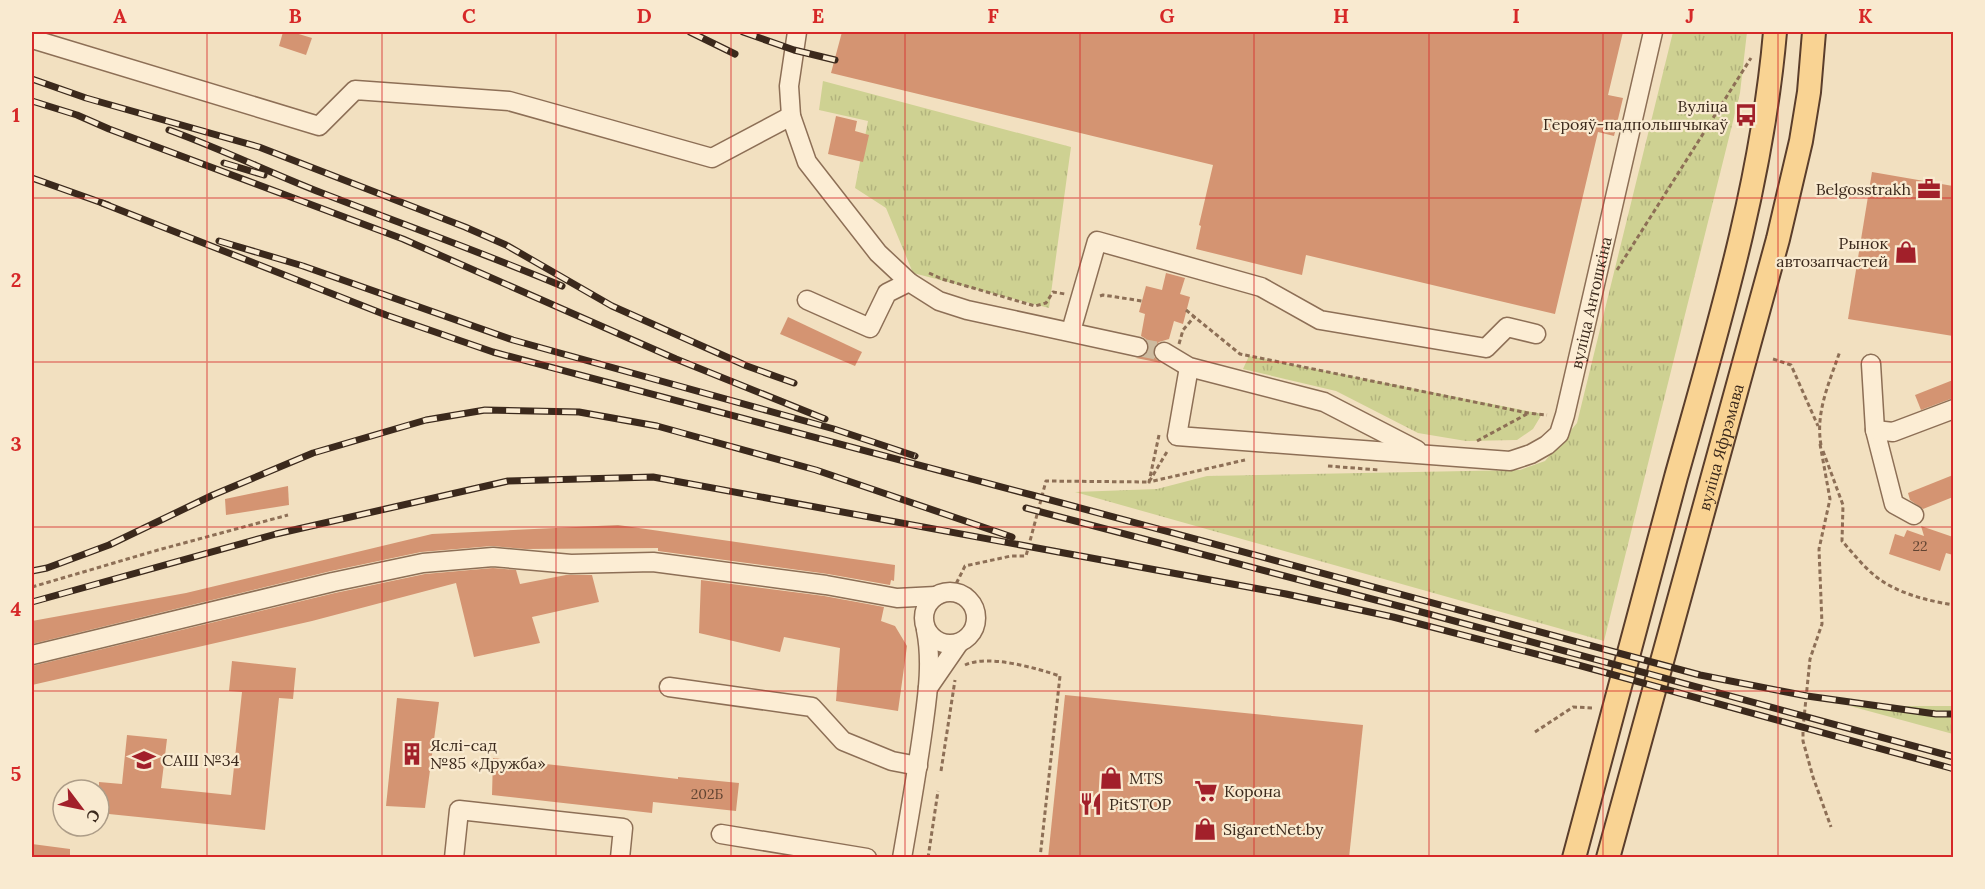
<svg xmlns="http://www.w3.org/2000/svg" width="1985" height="889" font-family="Lora,serif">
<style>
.grass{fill:url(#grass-tufts)}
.building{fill:#d49472}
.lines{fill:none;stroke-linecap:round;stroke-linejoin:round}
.minor-tunnel{stroke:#cdbb9f;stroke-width:18;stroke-dasharray:18 9;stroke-linecap:butt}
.minor-casing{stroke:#8d6f56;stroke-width:21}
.major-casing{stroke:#5a3d2b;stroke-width:26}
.path{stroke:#8d6f56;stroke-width:3;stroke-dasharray:4.5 3;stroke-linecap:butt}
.minor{stroke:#fcedd4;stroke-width:18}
.major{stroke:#f9d393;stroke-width:22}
.rail-casing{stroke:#3b291c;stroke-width:7}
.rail{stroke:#f9ead0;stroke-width:4.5;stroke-dasharray:14;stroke-linecap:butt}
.grid{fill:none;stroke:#d62828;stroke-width:1.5;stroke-opacity:0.55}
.labels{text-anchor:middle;stroke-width:4.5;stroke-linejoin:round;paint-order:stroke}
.number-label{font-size:14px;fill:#614432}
.poi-label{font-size:16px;fill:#3b291c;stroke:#f9ead0;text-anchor:start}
.street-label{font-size:16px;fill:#3b291c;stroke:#f9ead0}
.neatline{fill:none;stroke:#d62828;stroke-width:2}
.grid-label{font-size:20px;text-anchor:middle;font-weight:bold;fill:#d62828}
</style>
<defs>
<pattern id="grass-tufts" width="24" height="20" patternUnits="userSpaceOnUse" patternTransform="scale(1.5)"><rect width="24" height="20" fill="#ced192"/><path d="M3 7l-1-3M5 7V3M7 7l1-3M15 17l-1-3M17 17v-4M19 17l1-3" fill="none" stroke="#b2b37d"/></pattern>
</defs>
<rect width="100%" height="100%" fill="#f2e0c0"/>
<g class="grass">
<path d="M1673 32H1747L1740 93 1604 641 1075 492 1157 489 1207 476 1520 470 1545 461 1577 423Z"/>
<path d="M823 81 1071 147 1049 308 913 273 886 208 855 188 868 121 819 110Z"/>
<path d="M1249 356 1542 414 1533 429 1517 440 1466 441 1418 433 1336 391 1243 369Z"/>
<path d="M1850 706H1953V734Z"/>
</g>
<g class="building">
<path d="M283 32H292L312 38 306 55 279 46Z"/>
<path d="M842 32H1623L1608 95 1623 98 1614 136 1598 132 1555 314 1306 255 1302 275 1196 249 1201 226 1199 225 1213 165 831 73Z"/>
<path d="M836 116 857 121 855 131 869 135 863 162 828 154Z"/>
<path d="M1872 172 1953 186V336L1848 319Z"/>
<path d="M1166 273 1185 278 1180 294 1190 297 1183 324 1174 321 1169 339 1159 342 1154 347V357L1161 363 1136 358 1146 355 1149 349 1146 339 1141 336 1145 314 1139 312 1146 286 1162 290Z"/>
<path d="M788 317 862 352 855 366 780 334Z"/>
<path d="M1953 380V398L1921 410 1915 395Z"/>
<path d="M1953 475V497L1923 509 1910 500 1908 493Z"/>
<path d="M288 486 289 505 226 515 225 499Z"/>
<path d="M618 525 895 565 894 581 891 580 890 585 828 574 658 551V548L525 549 492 546 421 552 331 571 32 644V621L186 593 432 534Z"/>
<path d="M1921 526 1953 537V555L1946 553 1940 571 1889 554 1895 534 1904 537 1907 530 1924 536Z"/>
<path d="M493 568 516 570 520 584 566 575H592L599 602 532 617 540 643 474 657 456 583 312 621 32 685V666L335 593 425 574Z"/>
<path d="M701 580 824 596 884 607 881 621 895 626 907 646 898 711 836 701 840 648 784 637 780 652 699 633Z"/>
<path d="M232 661 296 668 293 699 279 698 265 830 99 813V782L122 784 127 735 167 739 161 788 231 795 242 692 229 691Z"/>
<path d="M1065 695 1363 725 1349 858H1048Z"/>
<path d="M397 698 439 702 425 808 386 806Z"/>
<path d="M493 758 678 779V777L739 783 736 811 653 802 652 813 492 795Z"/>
<path d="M32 844 70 849V858H32Z"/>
</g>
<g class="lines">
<path class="minor-tunnel" d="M1138 347 1164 352"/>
<g class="minor-casing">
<g id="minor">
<path d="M797 32 789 86 791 116 807 162 878 253 909 282 939 301 967 310 1138 347"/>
<path d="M32 39 319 126 355 90 509 101 712 158 791 116"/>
<path d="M807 300 870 328 887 293 909 282"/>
<path d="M1071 331 1097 241 1261 287 1320 320 1486 348 1507 327 1536 334"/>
<path d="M1164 352 1189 367 1324 402 1417 450"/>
<path d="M1871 364 1875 430 1894 504 1914 515"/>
<path id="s1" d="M1189 367 1177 436 1510 461 1531 454 1547 445 1559 434 1565 415 1653 32"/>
<path d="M1875 430 1893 432 1954 409"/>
<circle cx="950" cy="618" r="26"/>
<path d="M32 655 333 582 423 563 493 557 571 564 653 562 826 585 897 598 936 596"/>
<path d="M669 687 812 707 843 741 892 761 918 766"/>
<path d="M928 688 959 643"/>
<path d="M721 834 867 858"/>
<path d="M454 858 459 810 623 828 620 858"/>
<path d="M902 858C910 812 918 767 924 721 928 692 932 660 926 630"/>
</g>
</g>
<g class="major-casing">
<g id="major">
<path d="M1574 858C1609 731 1641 604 1676 477 1717 331 1762 184 1775 32"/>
<path id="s2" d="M1608 858 1778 239 1801 141 1809 92 1814 32"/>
</g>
</g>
<g class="path">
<path d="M1617 270 1751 58"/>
<path d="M929 273 942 279 1035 306 1046 303 1053 292 1065 294"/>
<path d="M1100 296 1103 295 1142 301"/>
<path d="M1186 310 1240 354 1528 413 1547 415"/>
<path d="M1179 344 1183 330 1195 316"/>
<path d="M1773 359 1791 365 1818 426"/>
<path d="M1159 435 1149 482 1245 460"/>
<path d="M1477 441 1527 414"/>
<path d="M1820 444 1830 499 1819 549 1822 624 1810 659 1803 728V741L1813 777 1831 827"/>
<path d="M1821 445C1815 412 1830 381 1840 351"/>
<path d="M1823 451 1843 505 1842 541C1852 552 1862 565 1874 575 1895 593 1928 601 1954 605"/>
<path d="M1328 466 1379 470"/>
<path d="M32 587 158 550 288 515"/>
<path d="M953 590 965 566 1011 556H1026L1046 481 1149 482 1168 450"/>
<path d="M965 665C989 654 1035 668 1060 676L1040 858"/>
<path d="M1535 732 1573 707 1593 708"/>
<path d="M941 771 955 680"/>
<path d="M928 858 938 791"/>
</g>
<use href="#minor" class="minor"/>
<use href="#major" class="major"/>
<g class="rail-casing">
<g id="rail">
<path d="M690 32 735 54"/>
<path d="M743 32 794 50 835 60"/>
<path d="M32 79 86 98 259 147 465 227 506 245 612 306 747 366 794 383"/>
<path d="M32 101 77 115 109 129 403 239 676 359 825 419"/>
<path d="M169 130C221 149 271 173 322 193 402 224 483 253 562 286"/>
<path d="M224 163 264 175"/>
<path d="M32 178 108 205"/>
<path d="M102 203 386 315 493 352 1032 495 1700 675 1807 696 1936 714H1954"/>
<path d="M219 241 303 266 513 340 834 429 915 456"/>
<path d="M1026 508 1425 613 1954 757"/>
<path d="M32 571 47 568 109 545 213 495 313 453 426 420 485 410 579 412 657 426 816 470 1012 537"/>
<path d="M32 602 276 534 508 481 653 477 1286 594 1393 617 1578 665 1954 769"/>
</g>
</g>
<use href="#rail" class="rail"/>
</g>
<path class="grid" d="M207 32V858M382 32V858M556 32V858M731 32V858M905 32V858M1080 32V858M1254 32V858M1429 32V858M1603 32V858M1778 32V858M32 198H1954M32 362H1954M32 527H1954M32 691H1954"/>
<defs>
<g id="bus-bare" transform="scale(1.8)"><path d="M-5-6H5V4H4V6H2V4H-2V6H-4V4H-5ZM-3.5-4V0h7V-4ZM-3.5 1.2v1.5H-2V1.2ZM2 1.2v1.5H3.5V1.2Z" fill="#a2202a" stroke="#f9ead0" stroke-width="2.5" paint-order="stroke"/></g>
<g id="office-bare" transform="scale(1.8)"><path d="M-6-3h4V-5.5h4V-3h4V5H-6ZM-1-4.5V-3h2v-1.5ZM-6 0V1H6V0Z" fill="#a2202a" stroke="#f9ead0" stroke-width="2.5" paint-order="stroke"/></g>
<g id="shop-bare" transform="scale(1.8)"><path d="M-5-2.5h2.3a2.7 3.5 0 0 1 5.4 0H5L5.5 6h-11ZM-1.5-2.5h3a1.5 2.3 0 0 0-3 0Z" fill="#a2202a" stroke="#f9ead0" stroke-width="2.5" paint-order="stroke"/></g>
<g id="building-bare" transform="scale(1.8)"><path d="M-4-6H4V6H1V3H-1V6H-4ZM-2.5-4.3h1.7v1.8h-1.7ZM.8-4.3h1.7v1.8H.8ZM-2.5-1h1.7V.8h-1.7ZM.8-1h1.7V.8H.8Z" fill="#a2202a" stroke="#f9ead0" stroke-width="2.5" paint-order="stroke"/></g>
<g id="school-bare" transform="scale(1.8)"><path d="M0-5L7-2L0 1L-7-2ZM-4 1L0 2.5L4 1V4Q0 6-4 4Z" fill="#a2202a" stroke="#f9ead0" stroke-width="2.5" paint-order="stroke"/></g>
<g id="supermarket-bare" transform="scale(1.8)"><path d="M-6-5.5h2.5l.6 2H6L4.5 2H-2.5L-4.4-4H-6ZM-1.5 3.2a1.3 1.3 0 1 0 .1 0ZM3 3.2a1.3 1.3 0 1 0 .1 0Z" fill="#a2202a" stroke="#f9ead0" stroke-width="2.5" paint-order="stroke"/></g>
<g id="restaurant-bare" transform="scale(1.8)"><path d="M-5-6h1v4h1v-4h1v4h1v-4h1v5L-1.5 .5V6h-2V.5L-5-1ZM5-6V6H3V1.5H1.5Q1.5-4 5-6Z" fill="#a2202a" stroke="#f9ead0" stroke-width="2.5" paint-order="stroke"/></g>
</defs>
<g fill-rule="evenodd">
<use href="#bus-bare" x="1746" y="115"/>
<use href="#office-bare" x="1929" y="189"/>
<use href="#shop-bare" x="1906" y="252"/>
<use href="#building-bare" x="412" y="754"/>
<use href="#school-bare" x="144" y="760"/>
<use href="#shop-bare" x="1111" y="778"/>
<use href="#supermarket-bare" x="1206" y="791"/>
<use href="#restaurant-bare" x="1091" y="804"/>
<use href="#shop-bare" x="1205" y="829"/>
</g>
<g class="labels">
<g class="number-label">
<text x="1920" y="551">22</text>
<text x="707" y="799">202Б</text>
</g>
<g class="poi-label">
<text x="1728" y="112" text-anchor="end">Вуліца<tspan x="1728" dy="18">Герояў-падпольшчыкаў</tspan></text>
<text x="1911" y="195" text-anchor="end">Belgosstrakh</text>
<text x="1888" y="249" text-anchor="end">Рынок<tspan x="1888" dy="18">автозапчастей</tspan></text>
<text x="430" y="751">Яслі-сад<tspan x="430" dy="18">№85 «Дружба»</tspan></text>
<text x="162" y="766">САШ №34</text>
<text x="1129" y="784">MTS</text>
<text x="1224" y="797">Корона</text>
<text x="1109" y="810">PitSTOP</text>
<text x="1223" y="835">SigaretNet.by</text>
</g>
<g class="street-label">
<text dy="6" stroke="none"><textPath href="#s1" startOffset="596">вуліца Антошкіна</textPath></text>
<text dy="6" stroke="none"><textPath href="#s2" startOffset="426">вуліца Яфрэмава</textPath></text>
</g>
</g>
<rect width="1985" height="889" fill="none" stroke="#f9ead0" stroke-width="66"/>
<g transform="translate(81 808) rotate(122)"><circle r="28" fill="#f9ead0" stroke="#ad9d88" stroke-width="1.5"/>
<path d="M0-4.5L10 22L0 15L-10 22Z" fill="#a2202a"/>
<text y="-9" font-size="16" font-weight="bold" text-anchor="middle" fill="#3b291c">С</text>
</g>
<rect x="33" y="33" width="1919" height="823" class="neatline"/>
<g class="grid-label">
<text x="120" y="23">A</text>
<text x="295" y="23">B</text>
<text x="469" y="23">C</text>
<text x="644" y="23">D</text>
<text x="818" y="23">E</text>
<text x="993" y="23">F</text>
<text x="1167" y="23">G</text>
<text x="1341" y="23">H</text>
<text x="1516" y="23">I</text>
<text x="1690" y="23">J</text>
<text x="1865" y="23">K</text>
<text x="16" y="122">1</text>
<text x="16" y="287">2</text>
<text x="16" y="451">3</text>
<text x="16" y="616">4</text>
<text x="16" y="781">5</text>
</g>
</svg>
